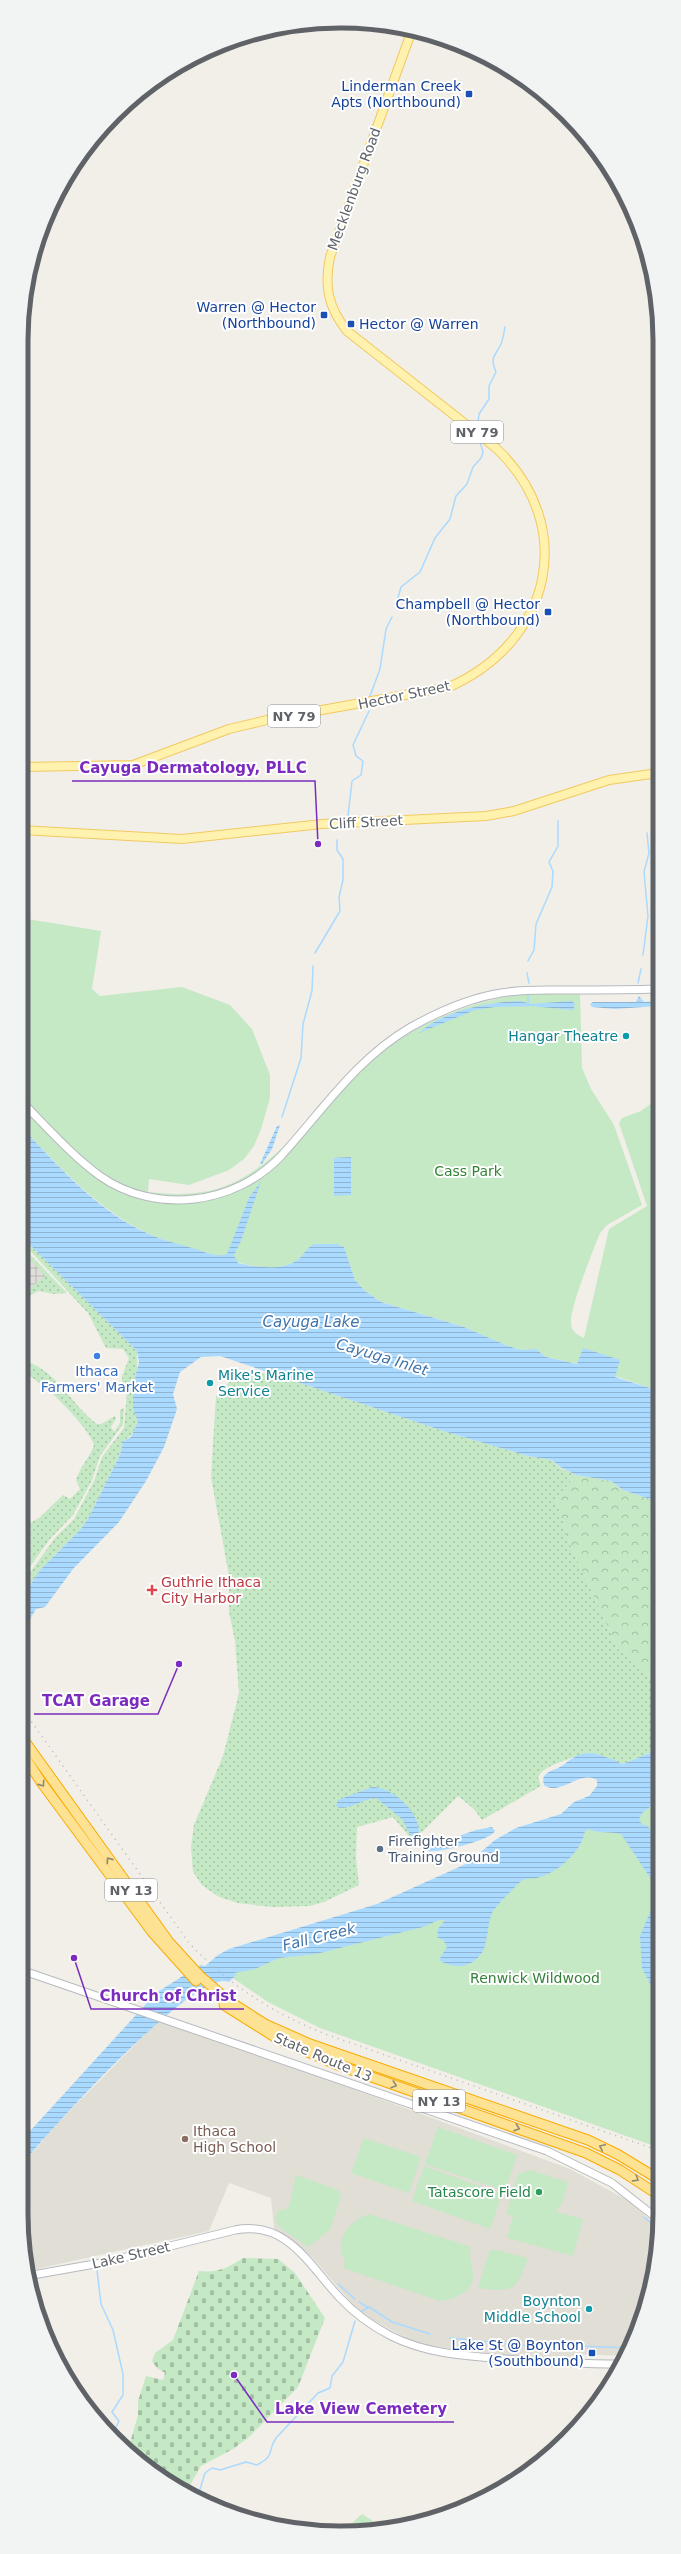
<svg xmlns="http://www.w3.org/2000/svg" width="681" height="2554" font-family="'DejaVu Sans',sans-serif">
<style>
.industrial{fill:url(#industrial-grid)}
.education{fill:#e1ded6}
.grass{fill:url(#grass-dots)}
.forest{fill:url(#forest-crowns)}
.cemetery{fill:url(#cemetery-stones)}
.green{fill:#c5e8c5}
.water{fill:url(#water-rules)}
.lines{fill:none;stroke-linecap:round;stroke-linejoin:round}
.stream{stroke:#aadaff;stroke-width:1.5}
.secondary-casing{stroke:#b6babf;stroke-width:9}
.primary-casing{stroke:#f2c960;stroke-width:10}
.highway-casing{stroke:#f9ab00;stroke-width:11}
.secondary{stroke:#fff;stroke-width:7}
.primary{stroke:#fff2af;stroke-width:8}
.highway{stroke:#fde293;stroke-width:9}
.rail{stroke:#b6b7b8;stroke-width:1.5;stroke-dasharray:1 5;stroke-linecap:butt}
.oneway{stroke:#8e8975}
.transit-dot{fill:#1a4fb4;stroke:#fff;stroke-width:1.5}
.culture-dot{fill:#0f9aa8;stroke:#fff;stroke-width:1.5}
.shop-dot{fill:#3f7fe0;stroke:#fff;stroke-width:1.5}
.health-dot{fill:#e0444e;stroke:#fff;stroke-width:1.5}
.service-dot{fill:#5c6f8a;stroke:#fff;stroke-width:1.5}
.education-dot{fill:#8d6e63;stroke:#fff;stroke-width:1.5}
.leisure-dot{fill:#2e9e5b;stroke:#fff;stroke-width:1.5}
.labels{text-anchor:middle;stroke-width:4;stroke-linejoin:round;paint-order:stroke}
.shield{fill:#fff;stroke:#8f9295;stroke-width:1}
.shield-label{font-size:13px;font-weight:bold;fill:#5f6368}
.transit-label{font-size:14px;fill:#164399;stroke:#fff;text-anchor:end}
.street-label{font-size:14px;fill:#5f6368;stroke:#fff}
.culture-label{font-size:14px;fill:#0d838f;stroke:#fff;text-anchor:end}
.park-label{font-size:14px;fill:#348238;stroke:#fff}
.shop-label{font-size:14px;fill:#366cbe;stroke:#fff}
.health-label{font-size:14px;fill:#be3a42;stroke:#fff;text-anchor:start}
.service-label{font-size:14px;fill:#4e5e75;stroke:#fff;text-anchor:start}
.education-label{font-size:14px;fill:#785e54;stroke:#fff;text-anchor:start}
.leisure-label{font-size:14px;fill:#27864d;stroke:#fff;text-anchor:end}
.water-label{font-size:15px;font-style:italic;fill:#4174aa;stroke:#fff}
.rim{fill:none;stroke:#5f6368;stroke-width:5}
.leader{fill:none;stroke:#7b2cbf;stroke-width:1.5}
.callout-dot{fill:#7b2cbf;stroke:#fff;stroke-width:1.5}
.callout-label{font-size:15px;text-anchor:middle;font-weight:bold;fill:#7b2cbf;stroke:#fff;stroke-width:4;stroke-linejoin:round;paint-order:stroke}
</style>
<defs>
<pattern id="industrial-grid" width="8" height="8" patternUnits="userSpaceOnUse"><rect width="8" height="8" fill="#e0deda"/><path d="M0 4h8M4 0v8" fill="none" stroke="#b9b8b5"/></pattern>
<pattern id="grass-dots" width="8" height="8" patternUnits="userSpaceOnUse"><rect width="8" height="8" fill="#c5e8c5"/><path d="M2 2h.1M6 6h.1" fill="none" stroke="#a3c0a4" stroke-width="1.8" stroke-linecap="round"/></pattern>
<pattern id="forest-crowns" width="20" height="18" patternUnits="userSpaceOnUse"><rect width="20" height="18" fill="#c5e8c5"/><path d="M2 6a3 3 0 1 1 6 0M12 15a3 3 0 1 1 6 0" fill="none" stroke="#a3c0a4"/></pattern>
<pattern id="cemetery-stones" width="16" height="16" patternUnits="userSpaceOnUse"><rect width="16" height="16" fill="#c5e8c5"/><path d="M2 7V4a2 2 0 0 1 4 0v3zM10 15v-3a2 2 0 0 1 4 0v3z" fill="#a3c0a4"/></pattern>
<pattern id="water-rules" width="6" height="5" patternUnits="userSpaceOnUse"><rect width="6" height="5" fill="#aadaff"/><path d="M0 2.5h6" fill="none" stroke="#8eb4d2"/></pattern>
</defs>
<rect width="100%" height="100%" fill="#f1efe8"/>
<path class="industrial" d="M21 1248 49 1277 21 1298Z"/>
<path class="education" d="M158 2021 272 2059 570 2169 627 2200 659 2228 654 2276 636 2336 625 2356 577 2354 578 2359 572 2360 470 2352 437 2348 414 2342 369 2318 354 2306 313 2258 289 2238 274 2229 271 2198 229 2183 209 2231 27 2271 21 2214V2166L58 2123Z"/>
<g class="grass">
<path d="M21 1236 137 1351 138 1422C135 1431 132 1436 123 1441L120 1455 89 1517 81 1529 41 1569 21 1598V1585L55 1538 74 1519 94 1481 102 1457 124 1428 127 1392 122 1381V1376L129 1358 123 1349 106 1348 88 1313 21 1241Z"/>
<path d="M21 1245 67 1293 53 1294 39 1291 21 1300V1296L45 1276 21 1249Z"/>
<path d="M21 1359C59 1371 69 1403 97 1424H101L115 1416 116 1419 111 1427 114 1432 120 1423V1410L124 1408 123 1424 100 1456 92 1480 73 1515 50 1539 21 1579V1531L26 1525 39 1518 63 1495 70 1499 80 1489 76 1480C80 1466 91 1456 94 1445 91 1429 36 1373 21 1373Z"/>
<path d="M271 1373 443 1431 528 1456 552 1460 560 1468 576 1475 556 1499 569 1542 618 1649 659 1686V1749L623 1764C589 1751 592 1750 558 1763 550 1766 543 1769 538 1777L541 1786 482 1820 474 1809 458 1796 413 1841 393 1817 357 1827 356 1858 359 1885 324 1902 310 1906 272 1907 238 1903 219 1897 202 1885 193 1872 191 1847 194 1825 223 1756 239 1693 235 1641 229 1612V1576L211 1477 216 1396 236 1375Z"/>
</g>
<path class="forest" d="M576 1475 611 1481 623 1490 659 1502V1686L618 1649 569 1542 556 1499Z"/>
<path class="cemetery" d="M243 2258 278 2259 295 2273 325 2318 298 2387 248 2438 233 2449 201 2466 186 2492 146 2467 128 2450 138 2415V2401L146 2376 163 2380 165 2373 157 2368 152 2361 155 2353 173 2340 199 2271C217 2273 228 2268 243 2258Z"/>
<g class="green">
<path d="M21 918 101 931 92 989 100 996 182 987 230 1005 252 1029 270 1075V1098L261 1129 254 1146 244 1159 229 1170 189 1185 149 1179 148 1192C218 1200 245 1183 294 1137 308 1124 323 1112 336 1098 351 1082 365 1063 383 1050 425 1021 471 1001 522 994 541 992 561 994 580 993L582 1068 591 1089 614 1125 642 1205 607 1225 600 1233C594 1248 569 1310 571 1323 571 1331 577 1335 584 1338L609 1229 647 1206 619 1123 622 1118 641 1111 656 1100 658 1078 659 1391 615 1376 583 1348 578 1364 546 1357 536 1349 521 1350 508 1346 464 1327 381 1302 365 1291 355 1280 344 1247 337 1244H314C306 1251 299 1262 288 1265 263 1272 237 1262 214 1255 189 1247 163 1242 139 1229 93 1204 56 1164 21 1126Z"/>
<path d="M659 1776 660 2148 320 2028 268 2002 218 1968 310 1938Z"/>
<path d="M438 2127 517 2155 505 2191 425 2164Z"/>
<path d="M364 2138 421 2157 409 2193 351 2173Z"/>
<path d="M424 2166 502 2194 490 2229 412 2201Z"/>
<path d="M530 2170 568 2182 562 2203 556 2212 583 2219 573 2256 507 2238 513 2216 506 2214 518 2174Z"/>
<path d="M296 2175 338 2190 341 2196 330 2230 308 2247 280 2228 275 2219 278 2210H285L289 2206Z"/>
<path d="M369 2214 471 2247C468 2258 473 2264 473 2275 474 2292 453 2300 440 2301L343 2268 345 2261C333 2240 349 2221 369 2214Z"/>
<path d="M492 2249 528 2258C517 2291 512 2293 478 2288L489 2252Z"/>
<path d="M362 2514 373 2521 371 2527 319 2532 310 2531 325 2525 349 2526Z"/>
</g>
<g class="water">
<path d="M639 996 644 1002 658 1001V1006L615 1009 592 1007 590 1004 593 1002H636Z"/>
<path d="M520 1001 531 1004 572 1001 575 1004 573 1010 531 1006 495 1007 475 1010 419 1033C443 1011 488 1002 520 1001Z"/>
<path d="M280 1125 272 1149 262 1164H260L277 1126Z"/>
<path d="M21 1126C56 1164 93 1206 140 1230 156 1238 174 1243 192 1248 203 1251 216 1258 227 1254L249 1198 261 1181 241 1241 234 1255 238 1263C254 1267 281 1271 296 1261 303 1257 306 1248 314 1244H337L344 1247 355 1280 365 1291 381 1302 464 1327 508 1346 521 1350 536 1349 546 1357 577 1364 583 1348 620 1360 615 1377 659 1391V1502L623 1490 611 1481 576 1475 560 1467 552 1460 528 1456 443 1431 220 1356 201 1357 180 1372 173 1394 177 1409 164 1447 146 1481 119 1522 73 1569 45 1607 36 1609 21 1634V1598L41 1569 81 1529 89 1517 120 1455 123 1441 131 1437 138 1422 133 1408V1387L139 1362 137 1351 21 1236Z"/>
<path d="M351 1157V1195L334 1196V1158Z"/>
<path d="M659 1749V1800L642 1813 639 1819 642 1825H647L659 1842 660 1939 657 1943 660 1951V2011L654 2002 651 1986 642 1968 640 1936 658 1893 653 1882 621 1834C610 1831 599 1834 588 1829L585 1831C582 1851 558 1873 537 1878 530 1879 524 1877 518 1884 513 1889 494 1908 492 1913 488 1923 488 1935 485 1946 478 1967 455 1971 439 1960L447 1947 444 1941 437 1937 438 1929 445 1920H439L423 1927 316 1954 279 1958 255 1969 234 1973 236 1975 229 1982C197 1966 44 2136 21 2166V2141L156 1993 200 1965 205 1966 218 1955 229 1949 377 1904 468 1863 495 1840 516 1828 561 1814 574 1802 589 1796 597 1786V1780C580 1769 560 1797 544 1785 540 1772 551 1772 560 1767 571 1760 576 1753 590 1753 601 1754 613 1760 623 1764Z"/>
<path d="M372 1787C392 1787 418 1810 419 1831L417 1836H411L402 1819 376 1798C364 1798 345 1813 336 1806L338 1800Z"/>
<path d="M492 1827 495 1831C491 1840 440 1853 428 1851 424 1851 421 1848 418 1845L422 1843 435 1844 476 1830Z"/>
</g>
<g class="lines">
<g class="stream">
<path d="M478 422 479 414 489 399V386L496 372C490 358 494 357 500 346 503 340 504 333 505 327"/>
<path d="M396 605 401 587 420 572 435 538 450 519 456 496 467 484 473 467 481 458 483 452 480 442"/>
<path d="M370 696 380 669 386 629 392 617"/>
<path d="M348 816 352 781 361 775 363 761 356 756 353 745 369 711"/>
<path d="M315 953 340 911 339 897 343 880V859L337 850V840"/>
<path d="M643 955 648 916 644 872 649 853 647 833"/>
<path d="M528 961 534 950 536 924 552 887 553 871 549 862 558 846V821"/>
<path d="M527 973 529 983"/>
<path d="M638 983 641 969"/>
<path d="M528 996V1004"/>
<path d="M282 1117 301 1058 303 1024 312 991 313 966"/>
<path d="M644 2217 658 2229"/>
<path d="M97 2270 101 2304 113 2330 123 2374V2395L112 2412 119 2421 112 2435"/>
<path d="M338 2284 355 2299"/>
<path d="M359 2302 367 2307"/>
<path d="M362 2311 369 2307 392 2322 430 2334"/>
<path d="M450 2338 540 2347 573 2346"/>
<path d="M582 2346 629 2348"/>
<path d="M197 2499 205 2473 212 2468 220 2470 246 2462 257 2465C277 2454 266 2452 276 2438L318 2393 330 2388 332 2376 343 2362 355 2321"/>
</g>
<g class="secondary-casing">
<g id="secondary">
<path d="M21 1101C46 1126 71 1155 100 1176 155 1215 235 1205 281 1156 323 1110 356 1059 411 1027 438 1012 469 998 501 993 522 989 544 990 565 990 596 990 627 990 658 989"/>
<path d="M21 1970 547 2151 612 2183 659 2220"/>
<path d="M27 2276 106 2262 235 2230C287 2220 309 2265 340 2298 354 2313 372 2326 391 2336 427 2354 466 2356 505 2359 544 2362 582 2364 620 2364"/>
</g>
</g>
<g class="primary-casing">
<g id="primary">
<path d="M21 767 133 765 229 729 267 720 449 687C551 642 579 527 496 448L347 331C328 307 324 286 330 257L412 30"/>
<path d="M21 830 182 839 322 824 486 816 514 811 609 780 658 773"/>
</g>
</g>
<g class="highway-casing">
<g id="highway">
<path d="M21 1736 169 1942 201 1977 229 2001 265 2024 310 2044 588 2140 617 2154 660 2180"/>
<path d="M21 1751 41 1782 152 1932 196 1981"/>
<path d="M224 2005 278 2039 335 2064 586 2153 620 2170 660 2196"/>
</g>
</g>
<use href="#secondary" class="secondary"/>
<use href="#primary" class="primary"/>
<use href="#highway" class="highway"/>
<path class="rail" d="M21 1707 189 1943C229 1985 274 2014 328 2035L660 2151"/>
</g>
<defs><path id="oneway-chevron" d="M-2-3.5L2.5 0L-2 3.5" fill="none" stroke-width="1.6" stroke-linecap="round" stroke-linejoin="round"/></defs>
<g class="oneway">
<use href="#oneway-chevron" transform="translate(42 1784) rotate(55)"/>
<use href="#oneway-chevron" transform="translate(109 1860) rotate(-125)"/>
<use href="#oneway-chevron" transform="translate(394 2085) rotate(19)"/>
<use href="#oneway-chevron" transform="translate(517 2128) rotate(19)"/>
<use href="#oneway-chevron" transform="translate(602 2147) rotate(-155)"/>
<use href="#oneway-chevron" transform="translate(636 2179) rotate(32)"/>
</g>
<g class="transit-dot">
<rect x="465" y="90" width="8" height="8" rx="2"/>
<rect x="320" y="311" width="8" height="8" rx="2"/>
<rect x="347" y="320" width="8" height="8" rx="2"/>
<rect x="544" y="608" width="8" height="8" rx="2"/>
<rect x="588" y="2349" width="8" height="8" rx="2"/>
</g>
<g class="culture-dot">
<circle cx="626" cy="1036" r="4"/>
<circle cx="210" cy="1383" r="4"/>
<circle cx="589" cy="2309" r="4"/>
</g>
<circle class="shop-dot" cx="97" cy="1356" r="4"/>
<path class="health-dot" d="M150 1584h4v4h4v4h-4v4h-4v-4h-4v-4h4z"/>
<circle class="service-dot" cx="380" cy="1849" r="4"/>
<circle class="education-dot" cx="185" cy="2139" r="4"/>
<circle class="leisure-dot" cx="539" cy="2192" r="4"/>
<g class="labels">
<g class="shield">
<rect x="451" y="421" width="52" height="22" rx="3"/>
<rect x="268" y="705" width="52" height="22" rx="3"/>
<rect x="105" y="1879" width="52" height="22" rx="3"/>
<rect x="413" y="2090" width="52" height="22" rx="3"/>
</g>
<g class="shield-label">
<text x="477" y="437">NY 79</text>
<text x="294" y="721">NY 79</text>
<text x="131" y="1895">NY 13</text>
<text x="439" y="2106">NY 13</text>
</g>
<g class="transit-label">
<text x="461" y="91">Linderman Creek<tspan x="461" dy="16">Apts (Northbound)</tspan></text>
<text x="316" y="312">Warren @ Hector<tspan x="316" dy="16">(Northbound)</tspan></text>
<text x="359" y="329" text-anchor="start">Hector @ Warren</text>
<text x="540" y="609">Champbell @ Hector<tspan x="540" dy="16">(Northbound)</tspan></text>
<text x="584" y="2350">Lake St @ Boynton<tspan x="584" dy="16">(Southbound)</tspan></text>
</g>
<g class="street-label">
<text transform="translate(354 189) rotate(-70)" y="5">Mecklenburg Road</text>
<text transform="translate(404 695) rotate(-12)" y="5">Hector Street</text>
<text transform="translate(366 822) rotate(-3)" y="5">Cliff Street</text>
<text transform="translate(323 2057) rotate(23)" y="5">State Route 13</text>
<text transform="translate(131 2255) rotate(-13)" y="5">Lake Street</text>
</g>
<g class="culture-label">
<text x="618" y="1041">Hangar Theatre</text>
<text x="218" y="1380" text-anchor="start">Mike's Marine<tspan x="218" dy="16">Service</tspan></text>
<text x="581" y="2306">Boynton<tspan x="581" dy="16">Middle School</tspan></text>
</g>
<g class="park-label">
<text x="468" y="1176">Cass Park</text>
<text x="535" y="1983">Renwick Wildwood</text>
</g>
<g class="shop-label">
<text x="97" y="1376">Ithaca<tspan x="97" dy="16">Farmers' Market</tspan></text>
</g>
<g class="health-label">
<text x="161" y="1587">Guthrie Ithaca<tspan x="161" dy="16">City Harbor</tspan></text>
</g>
<g class="service-label">
<text x="388" y="1846">Firefighter<tspan x="388" dy="16">Training Ground</tspan></text>
</g>
<g class="education-label">
<text x="193" y="2136">Ithaca<tspan x="193" dy="16">High School</tspan></text>
</g>
<g class="leisure-label">
<text x="531" y="2197">Tatascore Field</text>
</g>
<g class="water-label">
<text x="311" y="1327">Cayuga Lake</text>
<text transform="translate(382 1357) rotate(17)" y="5">Cayuga Inlet</text>
<text transform="translate(319 1937) rotate(-14)" y="5">Fall Creek</text>
</g>
</g>
<path d="M0 0H681V2554H0ZM340 28H341A312 312 0 0 1 653 340V2214A312 312 0 0 1 341 2526H340A312 312 0 0 1 28 2214V340A312 312 0 0 1 340 28Z" fill="#f2f3f3" fill-rule="evenodd"/>
<path class="rim" d="M340 28H341A312 312 0 0 1 653 340V2214A312 312 0 0 1 341 2526H340A312 312 0 0 1 28 2214V340A312 312 0 0 1 340 28Z"/>
<path class="leader" d="M318 844L315 781H72M179 1664L158 1714H34M74 1958L91 2009H244M234 2375L267 2422H454"/>
<g class="callout-dot">
<circle cx="318" cy="844" r="4"/>
<circle cx="179" cy="1664" r="4"/>
<circle cx="74" cy="1958" r="4"/>
<circle cx="234" cy="2375" r="4"/>
</g>
<g class="callout-label">
<text x="193" y="773">Cayuga Dermatology, PLLC</text>
<text x="96" y="1706">TCAT Garage</text>
<text x="168" y="2001">Church of Christ</text>
<text x="361" y="2414">Lake View Cemetery</text>
</g>
</svg>
